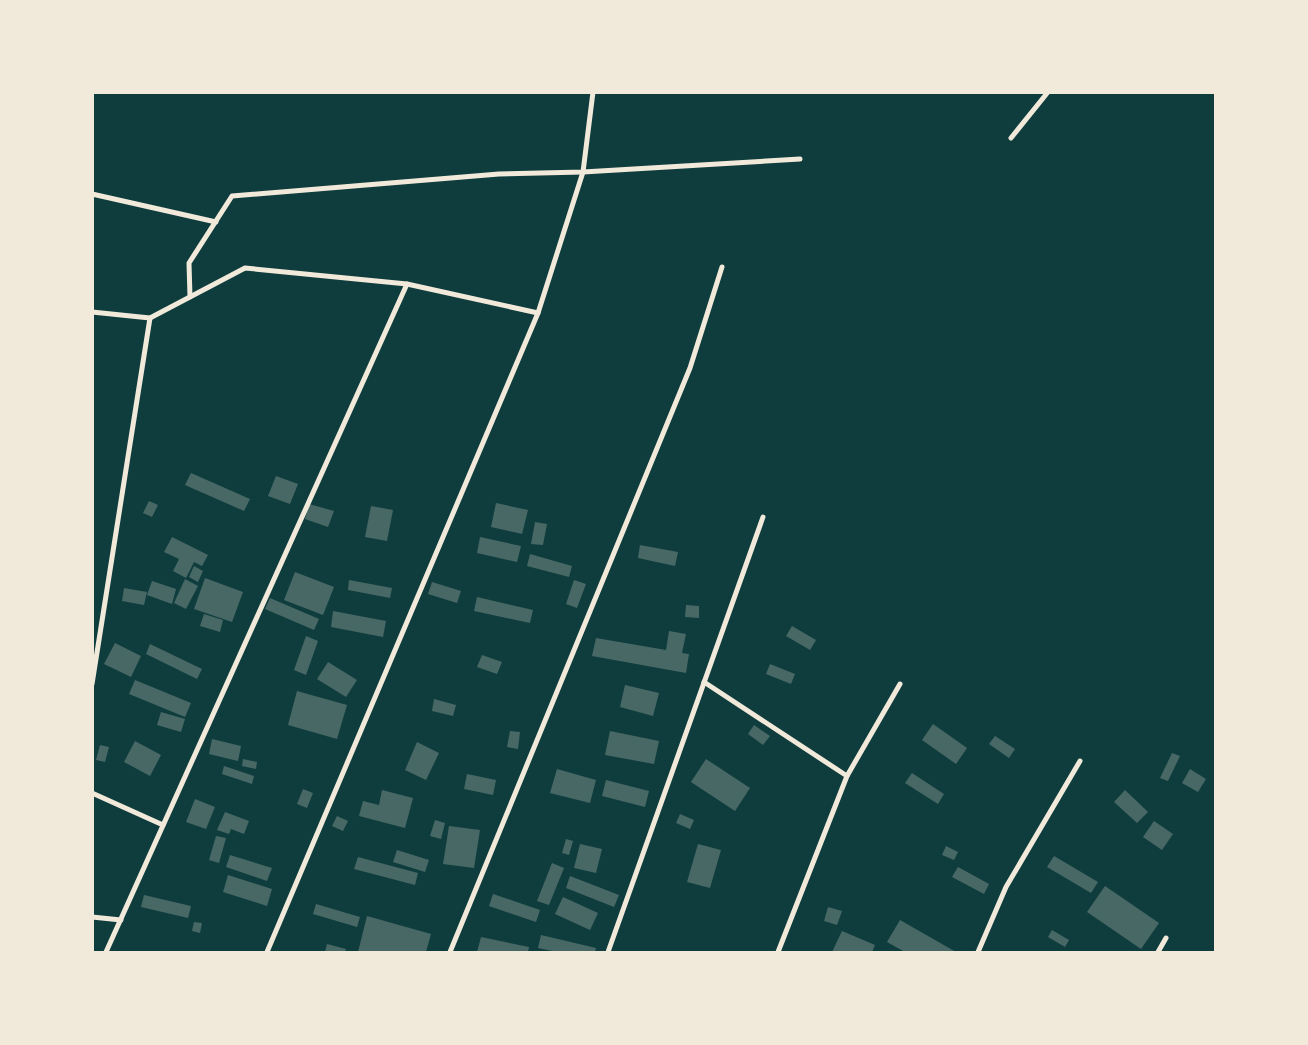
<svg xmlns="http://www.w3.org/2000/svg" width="1308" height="1045" font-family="Manrope,sans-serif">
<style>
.building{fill:#486865}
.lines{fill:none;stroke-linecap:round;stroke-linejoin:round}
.minor{stroke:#f1e9da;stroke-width:5}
</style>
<rect width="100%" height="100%" fill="#0f3d3e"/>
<g class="building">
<path d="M191 473 250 499 244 511 185 485Z"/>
<path d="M276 476 298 484 290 504 268 496Z"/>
<path d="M149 501 158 505 152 517 143 513Z"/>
<path d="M496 503 528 510 522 534 491 527Z"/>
<path d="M309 504 334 511 328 527 305 519Z"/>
<path d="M371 506 393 510 387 541 365 537Z"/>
<path d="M535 522 547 524 543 545 531 544Z"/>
<path d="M172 537 208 555 202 566 194 562 186 578 173 571 179 559 164 552Z"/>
<path d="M480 537 521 546 517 562 477 553Z"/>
<path d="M640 545 678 552 675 566 638 558Z"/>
<path d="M530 554 572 566 569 577 527 566Z"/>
<path d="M194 566 203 571 198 582 189 577Z"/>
<path d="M295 572 334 587 323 615 284 600Z"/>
<path d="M205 578 243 592 232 622 194 609Z"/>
<path d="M185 579 198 586 186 609 174 603Z"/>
<path d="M349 580 392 588 390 598 348 590Z"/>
<path d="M574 580 586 584 577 608 566 604Z"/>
<path d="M152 581 176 589 172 604 147 595Z"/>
<path d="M432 582 461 591 457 603 428 594Z"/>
<path d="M124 588 147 592 144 605 122 601Z"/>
<path d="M477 597 533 610 530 623 474 611Z"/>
<path d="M270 598 319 619 314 630 265 609Z"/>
<path d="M686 605 699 606V618L685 617Z"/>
<path d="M333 611 386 621 383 637 331 627Z"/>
<path d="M204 614 223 620 220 632 200 626Z"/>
<path d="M792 626 816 640 810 650 786 636Z"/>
<path d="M669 631 686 634 682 653 689 654 686 673 592 656 596 638 666 650Z"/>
<path d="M306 636 318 641 306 675 294 670Z"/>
<path d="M115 643 141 656 131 677 104 664Z"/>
<path d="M150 644 202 669 197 679 146 654Z"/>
<path d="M482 655 502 662 497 674 477 667Z"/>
<path d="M328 662 357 680 346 697 317 679Z"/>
<path d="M770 664 795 674 791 684 766 674Z"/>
<path d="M135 680 191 703 185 717 129 694Z"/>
<path d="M625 685 659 693 653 716 620 707Z"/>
<path d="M297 691 347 705 337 739 288 725Z"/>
<path d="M434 699 456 705 453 716 432 711Z"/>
<path d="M161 712 185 719 181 732 157 725Z"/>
<path d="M933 724 967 748 956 764 922 740Z"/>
<path d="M754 725 770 736 763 745 748 734Z"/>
<path d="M510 731 520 732 518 749 507 747Z"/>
<path d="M610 731 659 741 654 764 605 755Z"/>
<path d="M995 736 1015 749 1009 758 989 744Z"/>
<path d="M212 739 241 746 238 761 209 754Z"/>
<path d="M135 741 161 755 150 776 124 762Z"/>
<path d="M417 742 439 753 426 780 405 770Z"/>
<path d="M100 745 109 747 105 762 96 760Z"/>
<path d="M1172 753 1180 756 1168 781 1160 778Z"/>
<path d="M243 759 257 762 256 769 242 766Z"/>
<path d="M706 759 750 788 735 811 691 782Z"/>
<path d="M224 766 254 776 252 784 222 774Z"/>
<path d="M557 769 596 780 590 803 550 793Z"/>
<path d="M1190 769 1206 779 1198 792 1182 783Z"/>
<path d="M912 773 944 794 938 804 905 783Z"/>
<path d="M467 774 496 780 493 795 464 789Z"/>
<path d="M606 780 649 791 645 807 602 796Z"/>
<path d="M303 789 313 793 307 808 297 804Z"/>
<path d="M382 790 413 798 405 828 359 816 363 801 379 805Z"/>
<path d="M1125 790 1148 812 1137 823 1114 802Z"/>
<path d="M195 799 215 807 206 829 186 822Z"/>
<path d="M225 812 249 821 244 834 231 829 229 834 217 830Z"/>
<path d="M680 814 694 820 690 829 676 823Z"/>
<path d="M337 816 348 821 343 831 332 826Z"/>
<path d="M435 820 445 823 441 839 430 836Z"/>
<path d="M1154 821 1173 834 1162 850 1143 837Z"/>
<path d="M449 826 480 830 474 868 443 864Z"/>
<path d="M216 836 226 838 219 863 209 860Z"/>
<path d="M566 839 573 841 569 855 562 853Z"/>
<path d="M580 844 602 849 596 873 574 868Z"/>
<path d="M698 844 721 850 710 888 687 882Z"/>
<path d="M946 846 958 852 954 860 942 855Z"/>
<path d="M397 850 429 860 425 872 393 862Z"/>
<path d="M230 855 272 868 267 881 226 867Z"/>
<path d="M1054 856 1098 882 1091 893 1047 867Z"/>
<path d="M358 857 418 873 415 885 354 869Z"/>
<path d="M552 863 564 868 549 905 537 901Z"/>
<path d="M958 867 989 884 984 894 952 877Z"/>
<path d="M228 875 272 889 267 906 223 892Z"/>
<path d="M570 876 619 895 614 907 566 888Z"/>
<path d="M1105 886 1159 923 1141 949 1087 912Z"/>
<path d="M493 894 540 910 536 922 489 906Z"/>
<path d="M144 895 191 906 188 918 141 907Z"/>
<path d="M563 897 598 913 590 930 555 914Z"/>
<path d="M316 904 360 917 357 927 313 914Z"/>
<path d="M828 907 842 911 837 925 824 921Z"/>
<path d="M367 916 431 934 426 952H358Z"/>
<path d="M900 920 956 952H905L887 942Z"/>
<path d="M194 922 202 923 200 933 192 931Z"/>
<path d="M1052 930 1069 940 1065 947 1048 937Z"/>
<path d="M842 931 875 945 872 952H832Z"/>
<path d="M541 935 596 948 595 952H557L538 948Z"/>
<path d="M481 937 529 947 528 952H477Z"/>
<path d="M327 944 346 949 345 952H325Z"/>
</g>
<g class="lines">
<g class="minor">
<path d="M1011 138 1048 92"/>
<path d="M92 194 216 222"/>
<path d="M190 297 189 263 232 196 499 174 583 172 800 159"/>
<path d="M92 312 150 318 245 268 407 284 538 313"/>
<path d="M704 682 847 776"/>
<path d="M92 684 150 318"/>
<path d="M92 793 163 825"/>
<path d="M92 917 121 920"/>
<path d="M106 952 407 284"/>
<path d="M267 952 538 313 583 172 593 92"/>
<path d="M450 952 690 368 722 267"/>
<path d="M608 952 763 517"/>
<path d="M778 952 847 776 900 684"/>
<path d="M978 952 1006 887 1080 761"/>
<path d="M1158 952 1166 938"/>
</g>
</g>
<rect width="1308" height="1045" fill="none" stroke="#f1e9da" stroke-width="188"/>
</svg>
